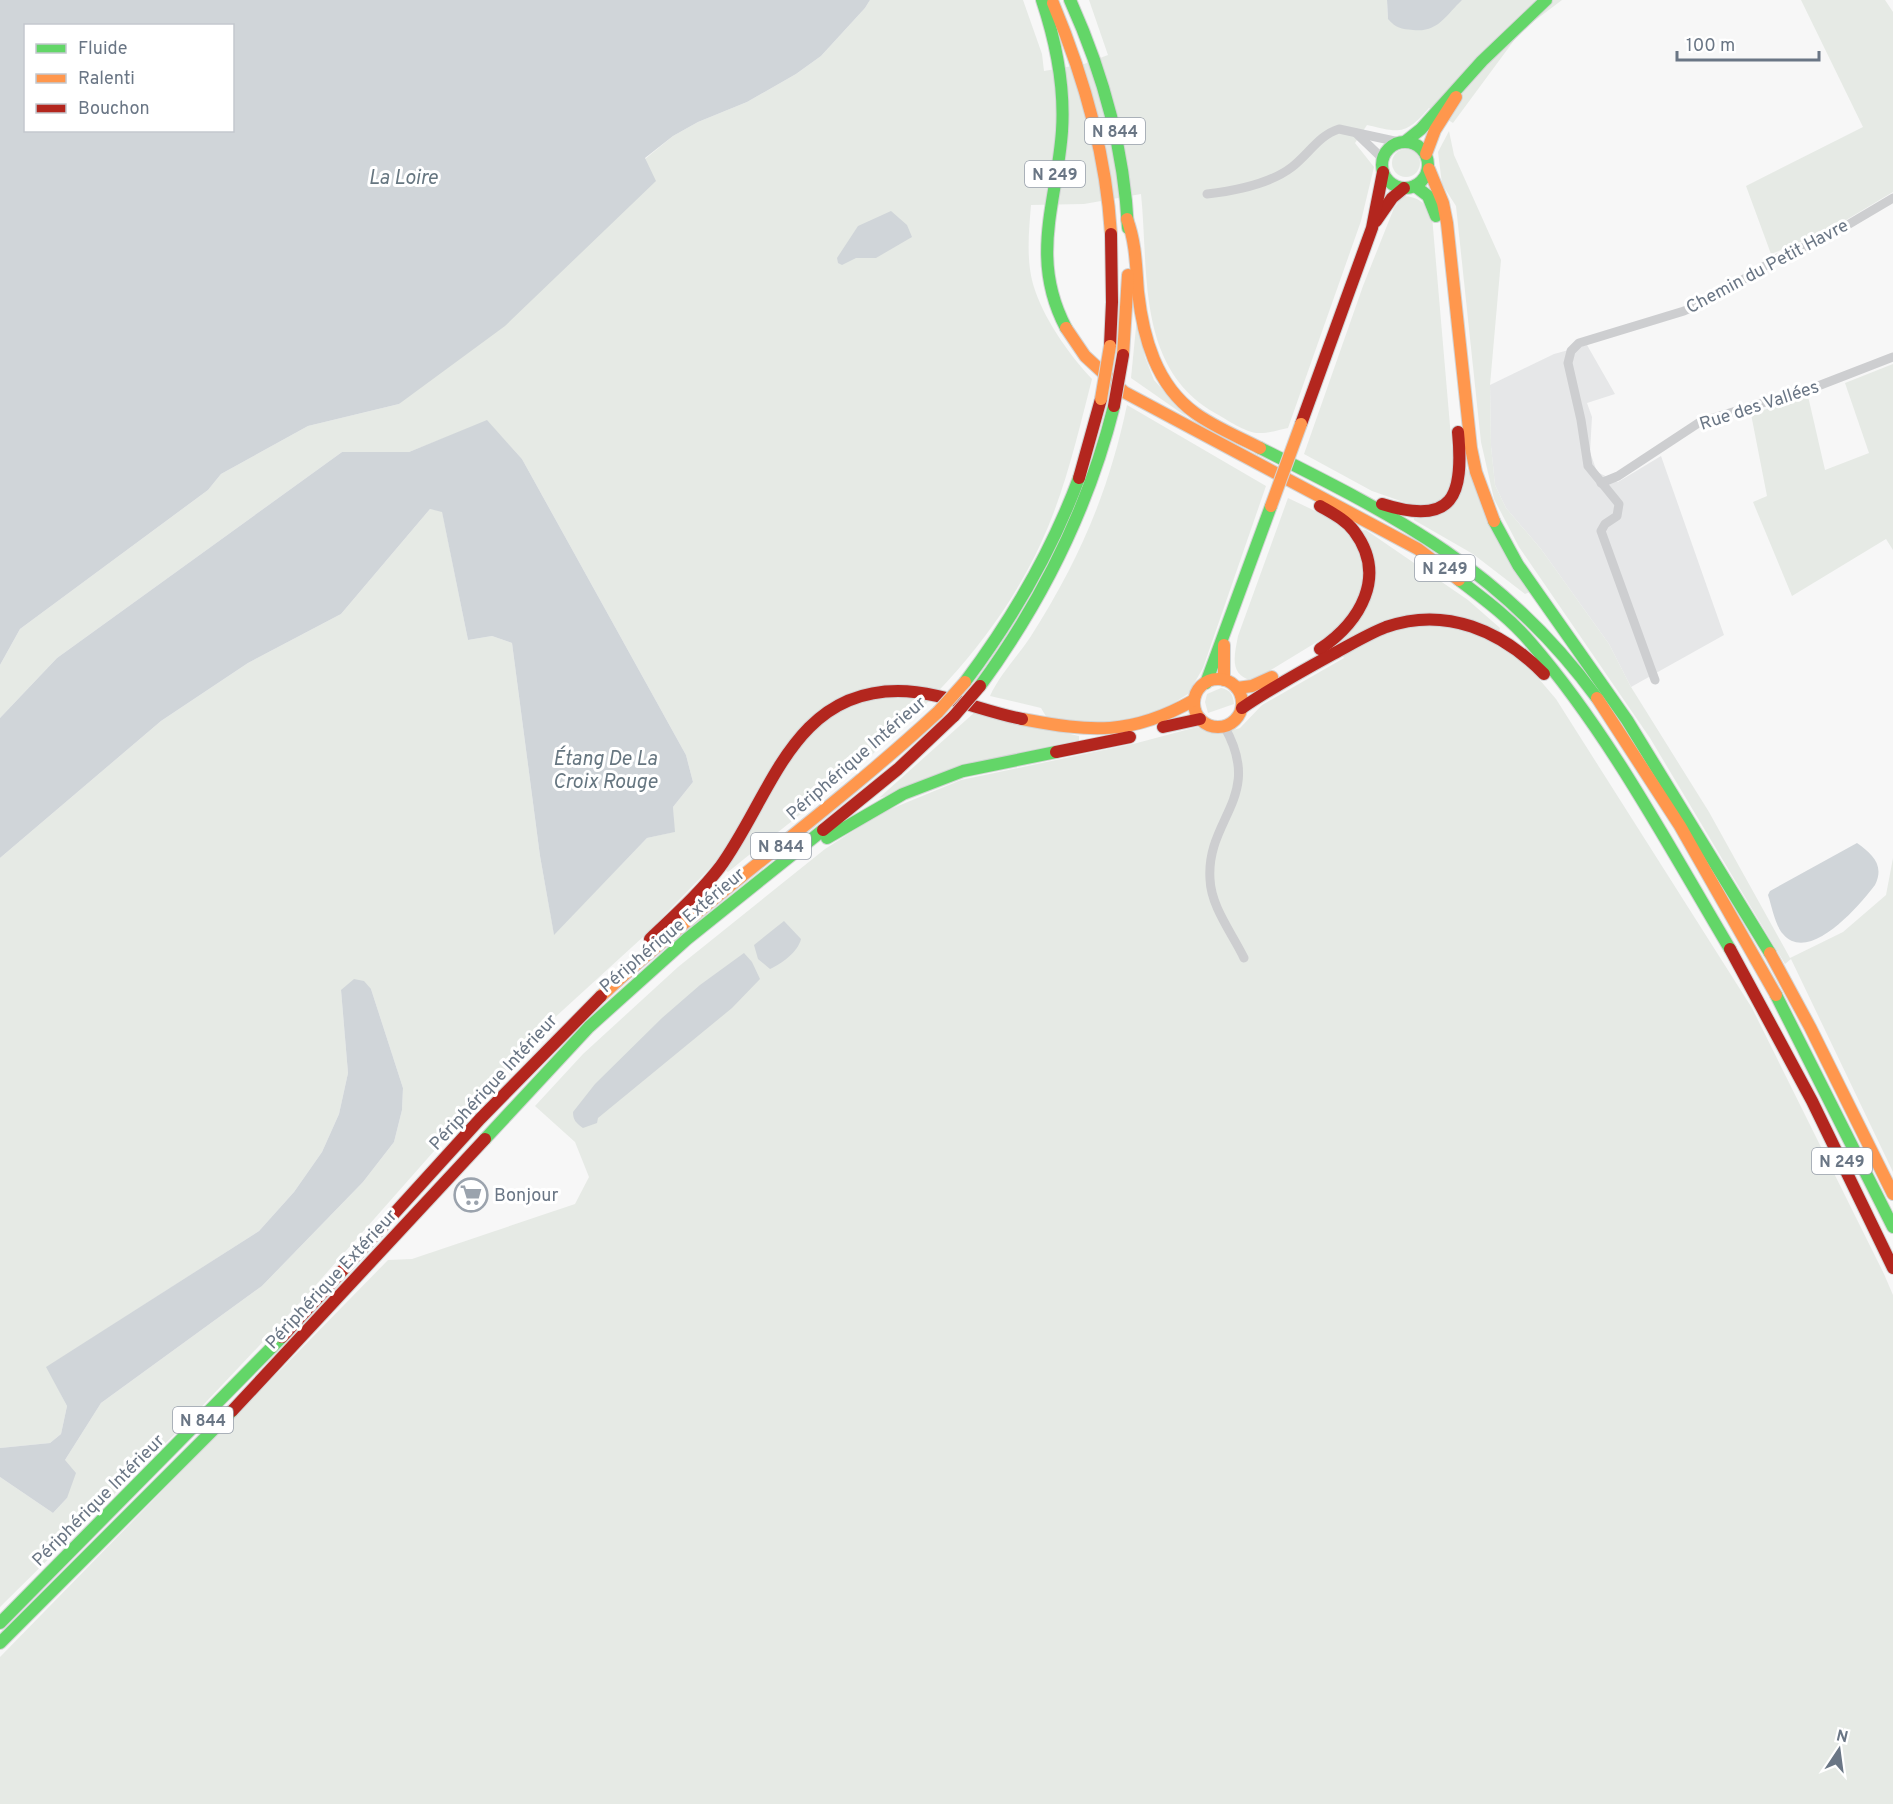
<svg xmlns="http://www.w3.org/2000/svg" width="1893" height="1804" font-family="Overpass,sans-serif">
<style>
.built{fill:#e6e7e8}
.green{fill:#e6eae5}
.water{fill:#d0d5d9;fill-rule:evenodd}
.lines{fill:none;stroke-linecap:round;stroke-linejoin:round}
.fast-casing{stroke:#d3d4d5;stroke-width:14}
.slow-casing{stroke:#d3d4d5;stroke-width:14}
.jam-casing{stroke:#d3d4d5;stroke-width:14}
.street{stroke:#cdced0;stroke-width:9}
.fast{stroke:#63d668;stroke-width:12}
.slow{stroke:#ff974d;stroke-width:12}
.jam{stroke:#b3261e;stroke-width:12}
.slow-bridge-casing{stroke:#d3d4d5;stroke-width:14;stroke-linecap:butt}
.jam-bridge-casing{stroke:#d3d4d5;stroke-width:14;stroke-linecap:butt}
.slow-bridge{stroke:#ff974d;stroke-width:12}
.jam-bridge{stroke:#b3261e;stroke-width:12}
.labels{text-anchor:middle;stroke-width:6;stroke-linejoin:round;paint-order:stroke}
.shield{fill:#fff;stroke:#979faa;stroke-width:1.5}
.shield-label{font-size:16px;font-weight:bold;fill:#6a7685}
.street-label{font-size:18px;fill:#6a7685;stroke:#fff}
.poi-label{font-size:18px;fill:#6a7685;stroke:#fff;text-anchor:start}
.water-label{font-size:20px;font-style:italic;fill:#667680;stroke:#fff}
</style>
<rect width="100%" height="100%" fill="#f7f7f7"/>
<path class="built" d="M1587 345 1615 394 1587 403 1592 417 1590 452 1597 472 1618 482 1661 456 1724 635 1631 687 1609 644 1541 549 1506 508 1495 485 1491 446 1490 385 1554 354Z"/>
<g class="green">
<path d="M870 0H1023L1042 54 1044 71 1084 64 1108 55 1089 0H1387L1388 19 1462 0H1562L1521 31 1453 123 1429 108C1406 135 1400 133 1367 125L1355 143 1374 167 1361 221 1288 428C1279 430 1269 433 1260 433 1247 434 1226 419 1215 413 1136 368 1149 272 1141 194L1084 204 1031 205C1029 230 1026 259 1033 284 1042 316 1069 355 1092 379 1078 434 1065 491 1041 543 976 685 846 777 728 872L714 864 643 937 540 1031 307 1295 191 1418 0 1607V1477L53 1513 67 1498 65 1460 101 1403 262 1286 363 1182 394 1142 402 1110 403 1088 371 989 341 990 348 1073 339 1114 322 1152 294 1192 259 1231 47 1367 67 1406 61 1434 50 1443 0 1448V858L161 721 248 663 341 614 430 509 442 511 468 640 492 636 512 643 540 856 554 934 647 838 674 832 673 807 693 782 686 755 522 459 487 421 409 452H342L57 658 0 718V665L20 629 208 490 221 474 308 426 399 404 645 159 673 136 698 122 747 102 796 74 821 56 865 8Z"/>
<path d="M1801 0H1885L1893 12V192L1826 232 1771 254 1746 186 1863 127Z"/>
<path d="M1449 131 1454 155 1501 260 1490 385 1491 446 1495 485 1506 508 1541 549 1609 644 1631 687 1709 812 1790 958 1843 932 1886 895 1893 858V1172L1791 959 1785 964 1650 738 1519 547 1494 499 1481 442 1456 206 1442 184 1438 152Z"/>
<circle cx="1406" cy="163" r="14"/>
<path d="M1403 196C1418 197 1425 202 1432 216L1452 449 1469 472 1530 592 1525 594 1473 554 1414 520 1412 505 1372 491 1304 454 1363 286 1394 208Z"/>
<path d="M1137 317 1145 357 1154 380 1187 417 1131 378Z"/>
<path d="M1893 364V550L1886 539 1792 596 1753 502 1767 496 1751 414 1808 396 1825 470 1869 453 1845 383Z"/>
<path d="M1127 405 1266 486 1203 668 1188 694 1161 711 1106 724 1047 718 1041 708 990 696C1000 674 1018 656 1031 636 1079 561 1109 491 1127 405Z"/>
<path d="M1288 498 1332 519 1348 532 1366 530 1468 600 1500 628 1497 643 1527 665 1556 699 1752 1008 1884 1274 1893 1295V1804H0V1657L388 1260 412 1259 575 1204 589 1177 575 1142 535 1106 583 1054 678 967 825 849 881 813 961 780 1137 743 1197 727 1219 734 1240 728 1262 705 1344 658 1330 634 1253 681C1229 675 1234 657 1238 636Z"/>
<path d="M1221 688C1230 690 1233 694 1234 704L1208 713 1205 702 1207 694Z"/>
<path d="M975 712 1079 736V741L879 798Z"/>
</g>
<g class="water">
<path d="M0 0H870L865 8 821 56 796 74 747 102 698 122 673 136 645 158 656 181 505 326 399 404 308 426 221 474 208 490 20 629 0 665ZM26 26H232V130H26Z"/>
<path d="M1387 0H1462C1446 15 1438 33 1413 30 1401 29 1396 28 1388 19Z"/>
<path d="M891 211 907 225 912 237 876 258H856L842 265 838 263 837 258 858 226Z"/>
<path d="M487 420 522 459 686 755 693 782 673 807 675 832 647 838 554 935 540 856 512 643 492 636 468 640 442 512 430 509 341 614 248 663 161 721 0 858V718L57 658 342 452H409Z"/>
<path d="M1857 843C1872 854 1885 865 1875 885 1860 905 1809 965 1783 934 1775 925 1772 907 1768 895L1770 891Z"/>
<path d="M784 921 801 939C798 952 781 964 770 969L758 959 754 945Z"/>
<path d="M744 953 752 962 760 979 732 1008 598 1118 597 1123 583 1128C576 1123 573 1120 573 1112L595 1084 662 1018 700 985Z"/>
<path d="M354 979 364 981 371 989 403 1088 402 1110 394 1142 363 1182 262 1286 101 1403 65 1460 76 1473 67 1498 53 1513 0 1477V1448L50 1443 61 1434 67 1406 46 1367 259 1231 294 1192 322 1152 339 1114 348 1073 341 990Z"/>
</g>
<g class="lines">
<g class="fast-casing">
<g id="fast">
<path d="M1042 0C1056 42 1065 86 1062 131 1057 202 1029 258 1066 328"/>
<path d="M1070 0C1103 73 1124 148 1128 228"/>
<path d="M1406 141 1421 129 1482 61 1546 0"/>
<circle cx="1405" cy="165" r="23"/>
<path d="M1415 186 1428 196 1436 216"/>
<path d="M1260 448C1398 517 1503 570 1597 698"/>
<path d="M1494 521 1518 565 1627 720 1770 953"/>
<path d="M1459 580C1484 599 1511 619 1531 643 1610 735 1668 845 1730 949"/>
<path d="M965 682C1013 618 1051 553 1079 478"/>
<path d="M1206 683 1271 506"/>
<path d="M980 686C1043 600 1088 510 1114 406"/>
<path d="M827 838 903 794 963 771 1056 752"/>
<path d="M1776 995 1893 1227"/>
<path d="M485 1139 589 1027 687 939 823 830"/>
<path d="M0 1623 282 1337"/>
<path d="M0 1643 232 1411"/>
</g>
</g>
<g class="slow-casing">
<g id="slow">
<path d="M1053 3C1084 77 1106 153 1111 234"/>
<path d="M1426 154 1435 130 1456 97"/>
<path d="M1429 169 1443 203 1447 223 1471 448 1476 472 1494 521"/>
<path d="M1127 219C1136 243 1136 267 1138 292 1143 337 1156 385 1195 413 1214 427 1239 437 1260 448"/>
<path d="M1066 328 1085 356 1124 392 1418 549 1459 580"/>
<path d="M1123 355 1128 275"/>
<path d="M1224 645V680"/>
<circle cx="1218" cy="703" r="24"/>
<path d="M1237 688 1252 686 1272 677"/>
<path d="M1597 698 1680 826 1776 995"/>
<path d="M1022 719C1091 732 1131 736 1194 700"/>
<path d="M1770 953 1810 1027 1893 1194"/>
<path d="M601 996C709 896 830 812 938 712"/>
</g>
</g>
<g class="jam-casing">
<g id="jam">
<path d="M1376 221 1392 198 1404 188"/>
<path d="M1110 346 1112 302 1111 234"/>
<path d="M1301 424 1372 228 1383 172"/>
<path d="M1079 478 1101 399"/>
<path d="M1382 504C1454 527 1464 495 1458 432"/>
<path d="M1320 506C1332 513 1346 520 1354 531 1388 576 1360 622 1320 649"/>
<path d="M1242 708C1271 688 1302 671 1333 654 1350 645 1368 634 1386 627 1446 606 1502 631 1544 674"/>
<path d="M1163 727 1200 719"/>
<path d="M1056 752 1130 737"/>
<path d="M823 830 898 769 954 716"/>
<path d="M650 939C674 916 700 893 720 867 771 797 792 691 898 691 939 691 981 711 1022 719"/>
<path d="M1730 949 1812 1101 1893 1268"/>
<path d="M282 1337 480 1119 601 996"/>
<path d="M232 1411 485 1139"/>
</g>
</g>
<g class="street">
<path d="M1356 133 1383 159"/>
<path d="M1207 194C1233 191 1270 184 1292 167 1308 155 1319 135 1339 129L1399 142"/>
<path d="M1601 483 1618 476 1700 422 1818 386 1893 357"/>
<path d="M1655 680 1601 531 1605 524 1617 516 1619 504 1588 466 1581 420 1568 363 1571 351 1579 343 1684 311 1715 297 1776 259 1829 236 1893 198"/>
<path d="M1224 726C1265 797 1206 818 1210 879 1211 907 1232 933 1244 958"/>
</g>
<use href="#fast" class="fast"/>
<use href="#slow" class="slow"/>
<use href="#jam" class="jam"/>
<g class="slow-bridge-casing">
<g id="slow-bridge">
<path d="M1101 399 1110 346"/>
<path d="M1271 506 1301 424"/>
<path d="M938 712 965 682"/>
</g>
</g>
<g class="jam-bridge-casing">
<g id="jam-bridge">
<path d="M1114 406 1123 355"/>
<path d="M954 716 980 686"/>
</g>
</g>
<use href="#slow-bridge" class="slow-bridge"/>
<use href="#jam-bridge" class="jam-bridge"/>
</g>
<defs>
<g id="supermarket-ring" transform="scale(1.725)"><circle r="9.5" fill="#fff" stroke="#9ba3ad" stroke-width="1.5"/><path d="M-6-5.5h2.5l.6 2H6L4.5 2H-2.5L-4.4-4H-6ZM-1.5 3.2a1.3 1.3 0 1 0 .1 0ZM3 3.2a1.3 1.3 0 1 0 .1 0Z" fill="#9ba3ad"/></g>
</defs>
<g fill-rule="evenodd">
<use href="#supermarket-ring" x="471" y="1195"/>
</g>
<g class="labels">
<g class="shield">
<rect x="1085" y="118" width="60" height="26" rx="4.5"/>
<rect x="1025" y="161" width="60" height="26" rx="4.5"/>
<rect x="1415" y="555" width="60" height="26" rx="4.5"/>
<rect x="751" y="833" width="60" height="26" rx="4.5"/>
<rect x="1812" y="1148" width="60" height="26" rx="4.5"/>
<rect x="173" y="1407" width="60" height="26" rx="4.5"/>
</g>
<g class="shield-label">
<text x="1115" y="137">N 844</text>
<text x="1055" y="180">N 249</text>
<text x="1445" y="574">N 249</text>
<text x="781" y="852">N 844</text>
<text x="1842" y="1167">N 249</text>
<text x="203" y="1426">N 844</text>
</g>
<g class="street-label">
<text transform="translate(1767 266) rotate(-28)" y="6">Chemin du Petit Havre</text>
<text transform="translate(1759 405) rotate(-18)" y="6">Rue des Vallées</text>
<text transform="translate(856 758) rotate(-41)" y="6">Périphérique Intérieur</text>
<text transform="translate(672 930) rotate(-40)" y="6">Périphérique Extérieur</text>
<text transform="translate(493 1082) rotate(-47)" y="6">Périphérique Intérieur</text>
<text transform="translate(331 1279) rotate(-47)" y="6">Périphérique Extérieur</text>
<text transform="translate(98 1500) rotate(-45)" y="6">Périphérique Intérieur</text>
</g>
<g class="poi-label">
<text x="494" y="1201">Bonjour</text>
</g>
<g class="water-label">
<text x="403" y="184">La Loire</text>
<text x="605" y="765">Étang De La<tspan x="605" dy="23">Croix Rouge</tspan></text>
</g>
</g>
<rect x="24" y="24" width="210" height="108" fill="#ffffff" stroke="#c3c8ce" stroke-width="1.5"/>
<rect x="36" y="44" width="30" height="9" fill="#63d668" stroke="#c3c8ce" stroke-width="1.5"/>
<text x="78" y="54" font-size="18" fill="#6a7685">Fluide</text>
<rect x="36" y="74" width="30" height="9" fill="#ff974d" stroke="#c3c8ce" stroke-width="1.5"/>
<text x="78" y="84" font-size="18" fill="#6a7685">Ralenti</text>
<rect x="36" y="104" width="30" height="9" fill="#b3261e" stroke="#c3c8ce" stroke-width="1.5"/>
<text x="78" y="114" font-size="18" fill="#6a7685">Bouchon</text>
<g transform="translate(1839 1750) rotate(13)" stroke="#ffffff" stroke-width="4.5" paint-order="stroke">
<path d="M0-4.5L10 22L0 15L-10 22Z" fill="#6a7685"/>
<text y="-9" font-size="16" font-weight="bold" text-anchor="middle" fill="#6a7685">N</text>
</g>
<path d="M1677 51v9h142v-9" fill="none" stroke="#6a7685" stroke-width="3"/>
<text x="1686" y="51" font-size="18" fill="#6a7685" stroke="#ffffff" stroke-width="4.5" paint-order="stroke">100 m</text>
</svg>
